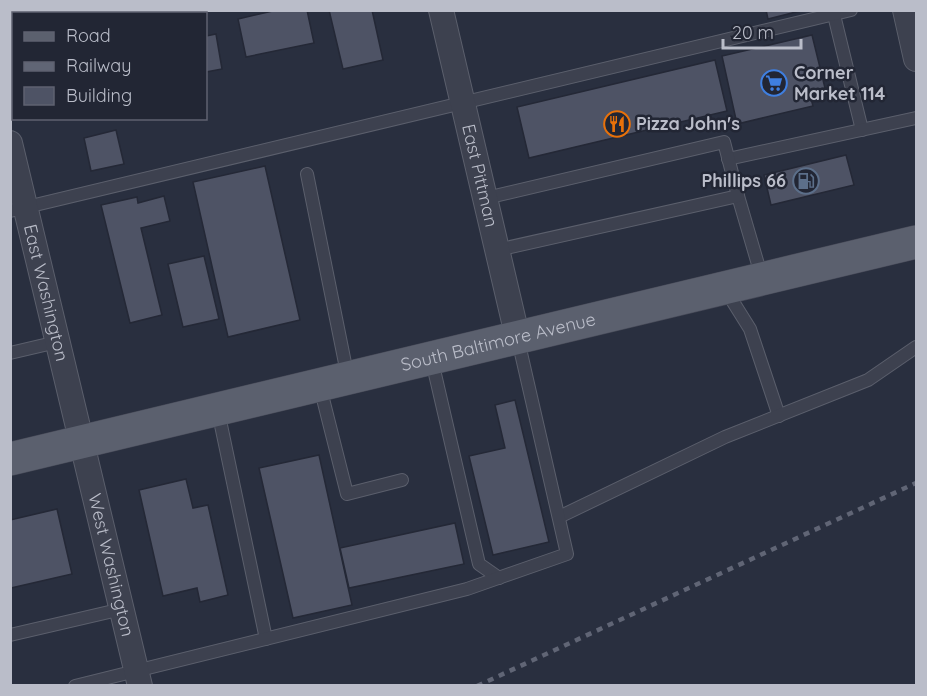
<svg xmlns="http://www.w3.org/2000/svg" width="927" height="696" font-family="Quicksand,sans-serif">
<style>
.building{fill:#4e5365;stroke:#242836;stroke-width:1.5}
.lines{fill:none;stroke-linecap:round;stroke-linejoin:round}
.service-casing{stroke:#5b5f6c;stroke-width:14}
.minor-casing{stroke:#5b5f6c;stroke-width:26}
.primary-casing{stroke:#474a58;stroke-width:34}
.service{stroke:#3d414f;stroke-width:12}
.minor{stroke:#3d414f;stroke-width:24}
.primary{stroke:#5b606e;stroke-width:33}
.rail{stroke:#606575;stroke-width:4.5;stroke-dasharray:6 6;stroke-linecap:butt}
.labels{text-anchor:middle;stroke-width:5;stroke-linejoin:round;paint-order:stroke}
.poi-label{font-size:18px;font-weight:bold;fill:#babdc9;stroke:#222634;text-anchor:start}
.street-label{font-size:18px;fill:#babdc9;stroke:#222634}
</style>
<rect width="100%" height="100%" fill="#292f3f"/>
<g class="building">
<path d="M277 10H307L314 43 246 57 238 19Z"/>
<path d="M329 10H372L383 60 343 69Z"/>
<path d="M766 10H804L768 19Z"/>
<path d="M216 34 222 69 206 72V36Z"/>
<path d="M812 35 825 88 809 91 813 106 737 124 722 56Z"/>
<path d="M715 60 727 111 529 158 517 107Z"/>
<path d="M116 130 124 164 91 171 84 138Z"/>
<path d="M846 155 854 185 771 205 764 175Z"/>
<path d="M265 166 300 320 228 337 193 182Z"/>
<path d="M164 196 170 221 141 228 162 315 130 323 101 205 137 197 138 203Z"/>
<path d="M204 256 219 319 183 327 168 264Z"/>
<path d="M515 400 549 542 493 555 469 456 505 448 495 405Z"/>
<path d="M319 455 352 605 293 618 259 468Z"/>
<path d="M186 479 193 508 208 505 228 595 200 602 197 588 163 596 139 490Z"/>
<path d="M57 509 72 574 11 588 10 520Z"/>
<path d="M455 523 464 564 349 588 340 548Z"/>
</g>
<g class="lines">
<g class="service-casing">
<g id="service">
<path d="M834 15 862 130"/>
<path d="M728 159 916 118"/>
<path d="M307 174 348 378"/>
<path d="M738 196 762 278"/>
<path d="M486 198 724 142 738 196 497 250"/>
<path d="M10 211 851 10"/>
<path d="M725 289 750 329 779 416"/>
<path d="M10 353 57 342"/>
<path d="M432 361 479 564 499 578"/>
<path d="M320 387 347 494 402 480"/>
<path d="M218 411 266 639"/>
<path d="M559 517 725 437 868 380 916 347"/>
<path d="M10 635 122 609"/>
<path d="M75 686 467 589 567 554 518 340"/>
</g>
</g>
<g class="minor-casing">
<g id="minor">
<path id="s1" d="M441 10 518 339"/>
<path d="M905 10 916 59"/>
<path id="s2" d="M10 143 140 686"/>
</g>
</g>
<g class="primary-casing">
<g id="primary">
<path id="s3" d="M10 459 916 242"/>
</g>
</g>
<use href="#service" class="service"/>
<use href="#minor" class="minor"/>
<use href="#primary" class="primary"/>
<path class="rail" d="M477 686 916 483"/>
</g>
<defs>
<g id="supermarket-ring" transform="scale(1.35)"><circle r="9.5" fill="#222634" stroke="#3f7fe0" stroke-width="1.5"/><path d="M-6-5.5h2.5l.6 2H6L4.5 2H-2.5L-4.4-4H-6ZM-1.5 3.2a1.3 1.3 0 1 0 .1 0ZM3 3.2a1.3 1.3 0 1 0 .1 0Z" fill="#3f7fe0"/></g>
<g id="restaurant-ring" transform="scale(1.35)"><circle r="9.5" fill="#222634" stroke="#e8710a" stroke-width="1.5"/><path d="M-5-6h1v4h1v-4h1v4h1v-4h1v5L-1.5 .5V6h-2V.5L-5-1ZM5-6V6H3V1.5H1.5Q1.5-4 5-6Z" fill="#e8710a"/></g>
<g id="fuel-ring" transform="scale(1.35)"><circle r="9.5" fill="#222634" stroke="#5c6f8a" stroke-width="1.5"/><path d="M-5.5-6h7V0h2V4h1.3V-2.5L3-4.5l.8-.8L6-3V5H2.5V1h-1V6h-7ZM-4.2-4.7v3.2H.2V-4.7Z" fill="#5c6f8a"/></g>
</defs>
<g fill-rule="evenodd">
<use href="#supermarket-ring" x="774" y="83"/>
<use href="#restaurant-ring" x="617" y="124"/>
<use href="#fuel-ring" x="806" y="181"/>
</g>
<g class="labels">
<g class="poi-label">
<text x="794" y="79">Corner<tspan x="794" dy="21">Market 114</tspan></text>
<text x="636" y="130">Pizza John's</text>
<text x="786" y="187" text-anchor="end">Phillips 66</text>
</g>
<g class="street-label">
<text dy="6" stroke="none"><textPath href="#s1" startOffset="170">East Pittman</textPath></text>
<text dy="6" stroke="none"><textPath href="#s2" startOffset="154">East Washington</textPath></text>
<text dy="6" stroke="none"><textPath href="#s3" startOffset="502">South Baltimore Avenue</textPath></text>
<text dy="6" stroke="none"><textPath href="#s2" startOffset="434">West Washington</textPath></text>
</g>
</g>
<rect width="927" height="696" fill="none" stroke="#babdc9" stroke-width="24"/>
<rect x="12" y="12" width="195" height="108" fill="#222634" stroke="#5f6270" stroke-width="1.5"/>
<rect x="24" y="32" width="30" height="9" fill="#5b606e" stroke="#5f6270" stroke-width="1.5"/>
<text x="66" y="42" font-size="18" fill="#babdc9">Road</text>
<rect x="24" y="62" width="30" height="9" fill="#606575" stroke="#5f6270" stroke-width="1.5"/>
<text x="66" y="72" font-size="18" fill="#babdc9">Railway</text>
<rect x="24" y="87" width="30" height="18" fill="#4e5365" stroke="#5f6270" stroke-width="1.5"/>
<text x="66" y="102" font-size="18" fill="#babdc9">Building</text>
<path d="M723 39v9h78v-9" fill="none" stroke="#babdc9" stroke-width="3"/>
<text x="732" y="39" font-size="18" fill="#babdc9" stroke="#222634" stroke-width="4.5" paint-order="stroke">20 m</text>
</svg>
